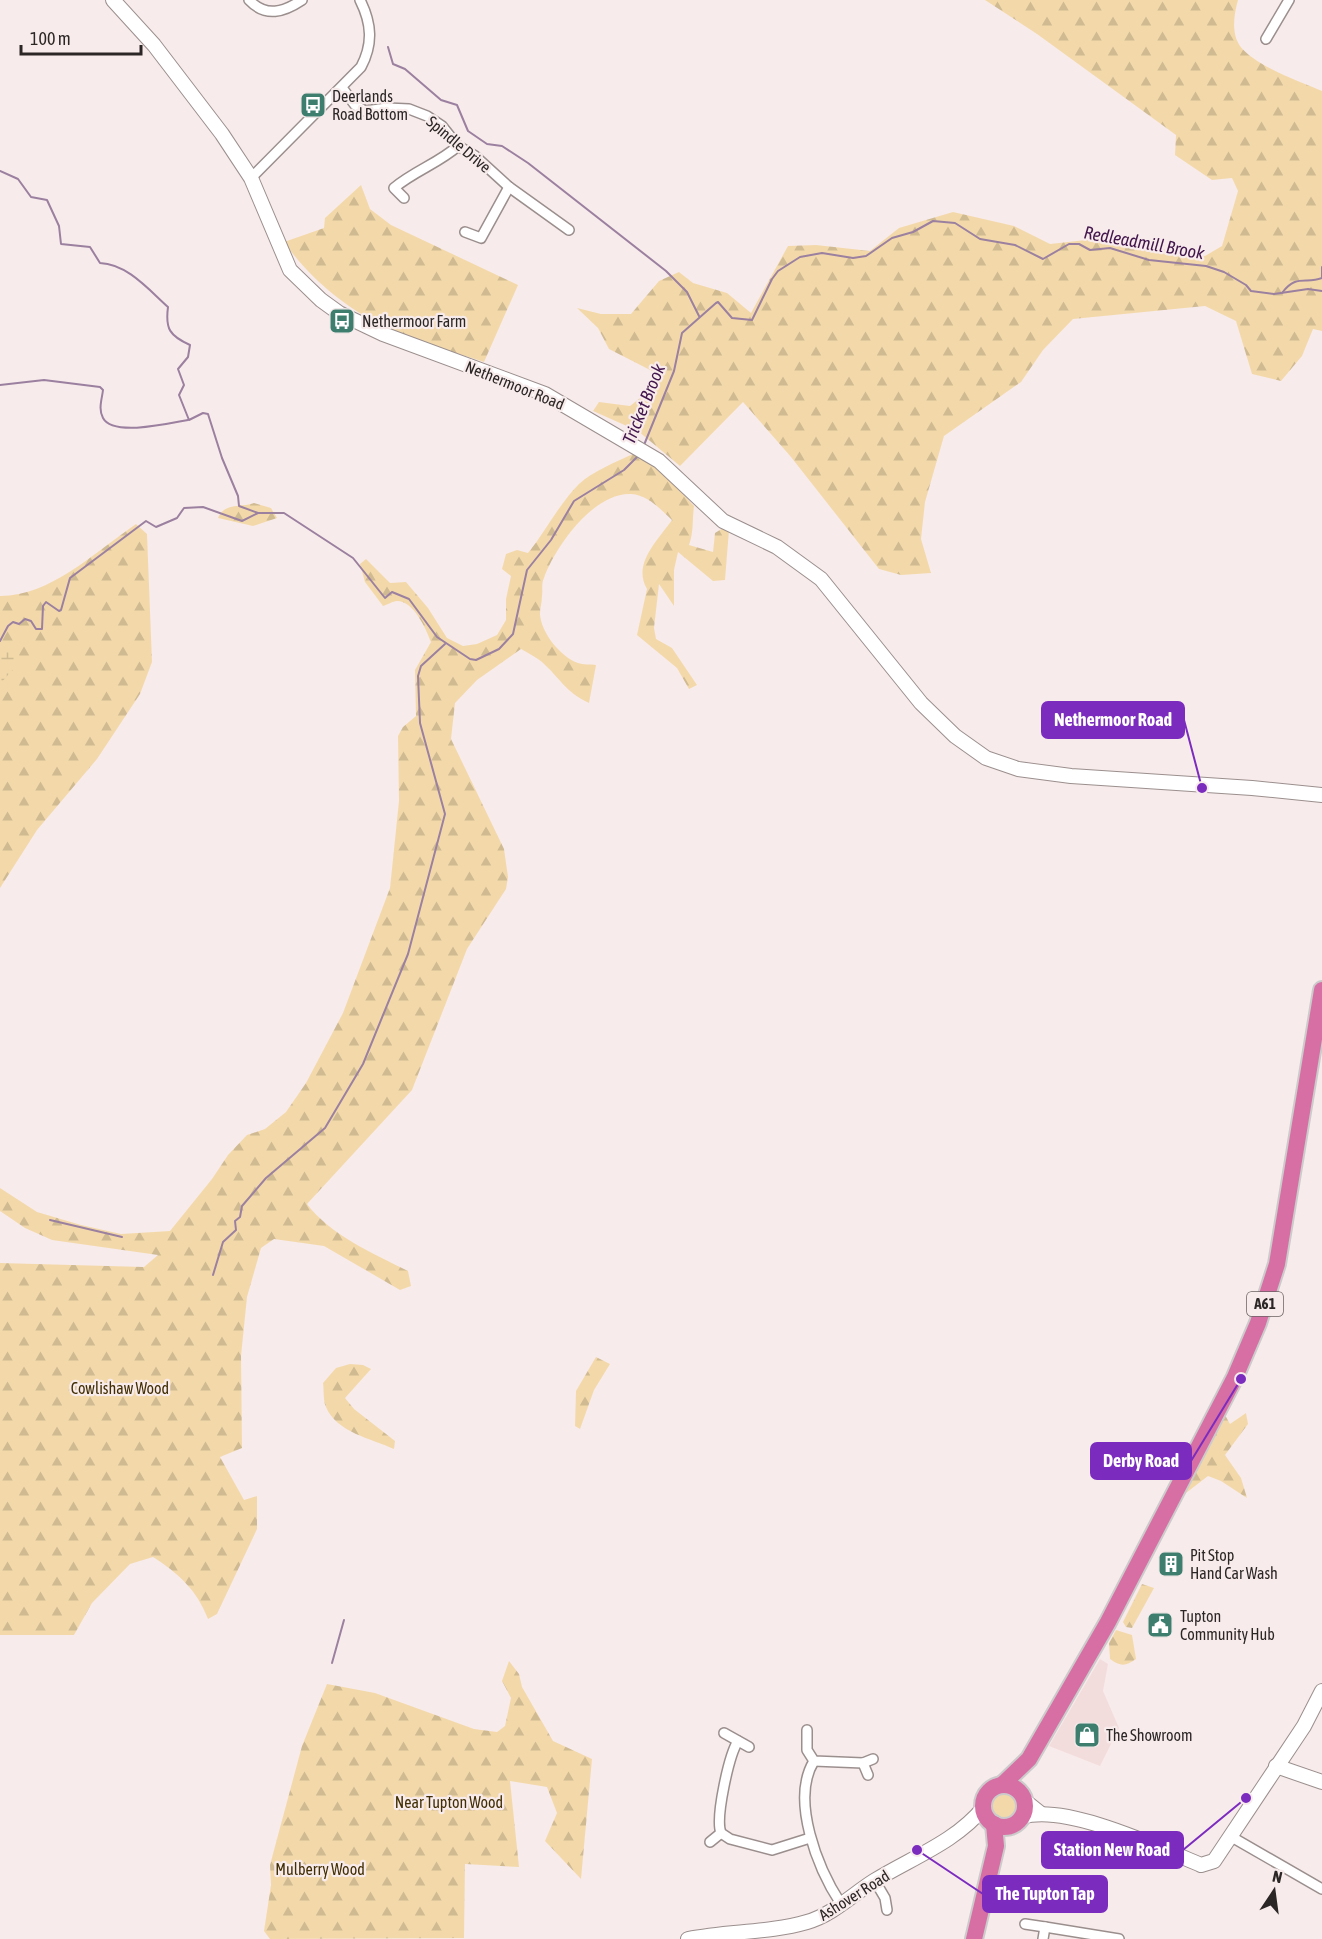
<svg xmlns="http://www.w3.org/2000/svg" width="1322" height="1939" font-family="'Asap Condensed',sans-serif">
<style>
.built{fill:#f3dddc}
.green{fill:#f3d9aa}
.forest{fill:url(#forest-firs)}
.wetland{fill:url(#wetland-marsh)}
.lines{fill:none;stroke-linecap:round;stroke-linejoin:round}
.stream{stroke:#9b80a0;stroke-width:2}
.street-casing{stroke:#9b8f8e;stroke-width:12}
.secondary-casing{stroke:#9b8f8e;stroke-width:16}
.highway-casing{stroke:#cccbcb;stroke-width:20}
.street{stroke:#fff;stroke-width:9}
.secondary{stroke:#fff;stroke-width:14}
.highway{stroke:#d76fa4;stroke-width:16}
.labels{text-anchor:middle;stroke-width:4.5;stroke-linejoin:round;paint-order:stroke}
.shield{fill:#f8ebeb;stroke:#696262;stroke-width:1.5}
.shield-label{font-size:15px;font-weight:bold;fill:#2c2727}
.poi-label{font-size:16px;fill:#2c2727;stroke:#f8ebeb;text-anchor:start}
.street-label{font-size:16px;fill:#2c2727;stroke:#f8ebeb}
.park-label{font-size:16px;fill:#412e02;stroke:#f8ebeb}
.water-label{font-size:18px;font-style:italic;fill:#42164d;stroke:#f8ebeb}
.leader{fill:none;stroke:#7b2cbf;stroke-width:2}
.callout-dot{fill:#7b2cbf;stroke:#f8ebeb;stroke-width:2}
.callout{fill:#7b2cbf;stroke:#7b2cbf;stroke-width:2}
.callout-label{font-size:18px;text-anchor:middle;font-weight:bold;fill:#fff}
</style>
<defs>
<pattern id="forest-firs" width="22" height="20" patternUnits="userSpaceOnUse" patternTransform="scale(1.5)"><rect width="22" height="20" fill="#f3d9aa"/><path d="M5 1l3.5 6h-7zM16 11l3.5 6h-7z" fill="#d0ba92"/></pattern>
<pattern id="wetland-marsh" width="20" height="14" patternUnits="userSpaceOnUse" patternTransform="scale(1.5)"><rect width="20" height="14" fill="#f3d9aa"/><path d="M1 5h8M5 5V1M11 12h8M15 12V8" fill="none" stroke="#d0ba92"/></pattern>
</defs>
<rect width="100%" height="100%" fill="#f8ebeb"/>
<path class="built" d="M1100 1659 1108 1664 1103 1691 1119 1728 1100 1766 1049 1746Z"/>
<circle class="green" cx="1005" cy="1805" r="15"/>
<g class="forest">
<path d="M985 0H1238C1234 14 1231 33 1240 46 1255 66 1299 81 1322 91V331L1313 329 1302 356 1281 381 1252 374 1236 321 1205 306 1073 319 1043 350 1021 382 944 436 925 502 921 539 931 573 901 575 879 569 791 457 743 402 680 466 638 431 593 411 599 402 630 406 658 384 654 372 609 349 598 328 577 308 601 314H631L659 281 679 272 693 283 727 293 751 313 788 246 816 245 870 251 899 228 953 212 1014 226 1050 244 1095 239 1205 256 1222 246 1238 191 1232 178 1212 180 1175 155 1176 135 1037 34Z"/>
<path d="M361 185 370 209 391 225 518 285 484 362C452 351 417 343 387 328 347 309 310 279 284 242L324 228 325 218Z"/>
<path d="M633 454 654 463 694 506C692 521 694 531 689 545L713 552 715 533 723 528 729 530 725 580 713 581 678 552 674 570V606L659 584 654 628 656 639 672 648 697 685 689 689 677 668 637 635 647 589C632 564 658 540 672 520 660 509 648 495 631 494 594 492 555 547 544 578 541 584 543 590 542 596 542 602 540 608 540 614 541 633 561 657 578 663 583 665 591 664 596 665L589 703C564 691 561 679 542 662 536 657 528 653 521 649L477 680 455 703 451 739 504 849 508 877 506 889 467 949 412 1090 307 1204C329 1234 374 1254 408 1271L411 1286 400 1290 324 1246 274 1239 261 1248 247 1297 241 1356 242 1448 220 1457 244 1500 257 1496V1529L217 1614 208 1619C197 1590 178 1573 153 1557L130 1564 92 1603 74 1635H0V1263L144 1267 158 1255 52 1240 25 1228 0 1211V1188L37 1212 81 1225 121 1234 170 1231 212 1179 228 1155 247 1135 265 1129 286 1112 306 1083 343 1013 390 888 399 801 398 736 403 727 416 716 415 670 431 642C426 629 414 601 397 601 393 601 387 605 383 606L365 582 360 564 366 559 390 583 406 582 428 608 447 638 463 646 477 644 497 635 506 620V599L511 576 502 569 506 554 517 550 528 553C546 531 559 504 579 484 593 471 616 462 633 454Z"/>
<path d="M254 503 271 508 277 518 253 526 218 518C225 502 240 508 254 503Z"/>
<path d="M136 524 147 534 152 662 140 694 97 759 37 830 0 888V596C51 596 95 552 136 524Z"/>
<path d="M596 1357 610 1364 594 1390 580 1429 575 1426 576 1391Z"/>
<path d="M350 1364 363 1365 371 1369 345 1398 354 1409 395 1441 394 1449C372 1439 336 1432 326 1407 323 1401 324 1390 323 1383L336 1368Z"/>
<path d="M1246 1413 1248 1424 1225 1455 1241 1478 1247 1498 1221 1481 1208 1476 1182 1496 1225 1415 1230 1424Z"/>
<path d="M1142 1584 1154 1588 1132 1628 1126 1627 1123 1622Z"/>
<path d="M1116 1630 1132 1635 1136 1659C1125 1667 1120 1666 1110 1659L1109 1643Z"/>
<path d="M509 1661 519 1674 522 1687 553 1741 592 1759 581 1879 545 1841 557 1813 547 1787 510 1781 519 1867 465 1864 464 1938 270 1939 264 1931 271 1885 270 1865 302 1746 327 1684 375 1693 474 1729 497 1732 505 1726 511 1698 502 1681Z"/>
</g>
<path class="wetland" d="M0 643 23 658 0 684Z"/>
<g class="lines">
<g class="stream">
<path d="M388 47 393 64 405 69 441 100 457 105 468 131 487 144 502 146 528 163 666 271 687 292 699 316"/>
<path d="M0 171 18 179 31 197 47 200 59 226 61 244 90 247 100 263C127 264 148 289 168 307 165 329 170 336 190 345L188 357 178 369 184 385 179 395 189 420 203 413 208 414 222 458 238 496 239 506 258 513H284L353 558 385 598 392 592 409 599 437 637 470 659 476 660 499 649 513 634 527 570 551 540 574 501 624 470 639 455"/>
<path d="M1322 267V278"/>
<path d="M1282 293C1297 273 1306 285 1322 278"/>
<path d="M0 385 44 380 100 387 103 390C102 399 98 409 103 418 113 437 171 423 188 420"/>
<path d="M644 445 674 371 682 333 716 303 718 302 732 318 752 320 772 279 778 271 800 257 822 253 853 258 866 256 892 238 913 232 933 221 955 223 980 239 1015 245 1043 259 1069 244H1079L1090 250 1110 248 1149 260 1206 266 1224 272 1246 285 1251 291 1274 294 1308 289 1322 291"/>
<path d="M0 641 8 626 13 622 19 624 25 619 31 621 36 629H42L43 606 46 602 59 611 61 610 70 578 146 521 156 527 177 518 184 508 203 507 242 521 258 513"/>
<path d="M50 1220 122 1237"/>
<path d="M213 1275 223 1242 236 1230 235 1221 240 1217 242 1206 266 1178 325 1128 363 1064 408 954 445 814 420 723 418 676 421 666 445 644"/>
<path d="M332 1663 344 1620"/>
</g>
<g class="street-casing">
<g id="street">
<path d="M249 0C266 18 284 12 302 0"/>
<path d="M1266 39 1289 0"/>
<path d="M343 89 355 105 365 111 387 108 409 109 427 116 442 126 458 146 475 156 509 187 569 230"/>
<path d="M251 178 361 67C373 44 372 24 360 0"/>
<path d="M404 198 394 188C414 171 439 163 458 146"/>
<path d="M465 232 481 238 509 187"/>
<path d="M807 1730V1750L814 1761 863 1763 873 1759"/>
<path d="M724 1733 749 1747"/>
<path d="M738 1741C729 1755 715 1818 721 1833L730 1839 772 1850 810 1838"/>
<path d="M814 1761C790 1800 818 1869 841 1904"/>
<path d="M863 1763 868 1775"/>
<path d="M1230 1836 1322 1889"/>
<path d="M710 1842 721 1833"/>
<path d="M875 1881 885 1898 887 1910"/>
<path d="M1025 1924 1045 1927"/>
<path d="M1043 1939 1045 1927 1119 1939"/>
</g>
</g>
<g class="secondary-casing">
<g id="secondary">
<path d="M113 0 154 45 222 134 251 178 290 270 321 300 339 313 383 334 545 394 659 461 723 521 777 547 821 579 921 703 955 736 986 758 1018 769 1071 776 1252 788 1322 795"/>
<path d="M1276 1766 1322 1782"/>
<path d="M1025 1801 1040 1813"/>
<path d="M1022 1817C1065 1803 1158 1847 1201 1865L1214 1861 1304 1726 1322 1691"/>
<path d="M688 1939C728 1931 769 1933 807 1922 832 1915 852 1895 874 1881 911 1858 956 1842 984 1807"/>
</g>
</g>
<g class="highway-casing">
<g id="highway">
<path d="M1002 1785 1029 1759 1108 1622 1235 1377 1258 1323 1277 1264 1322 990"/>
<circle cx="1004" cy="1806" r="21"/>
<path d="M974 1939 996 1846 994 1824"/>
</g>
</g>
<use href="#street" class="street"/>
<use href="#secondary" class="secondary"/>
<use href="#highway" class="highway"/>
</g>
<defs>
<g id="bus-square" transform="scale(1.35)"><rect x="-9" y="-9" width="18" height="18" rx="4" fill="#3d7e6e" stroke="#f8ebeb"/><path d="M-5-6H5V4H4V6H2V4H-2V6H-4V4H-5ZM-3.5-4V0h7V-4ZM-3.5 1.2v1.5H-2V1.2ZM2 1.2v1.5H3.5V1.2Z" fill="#fff"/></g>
<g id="building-square" transform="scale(1.35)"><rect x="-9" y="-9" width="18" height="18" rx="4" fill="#3d7e6e" stroke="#f8ebeb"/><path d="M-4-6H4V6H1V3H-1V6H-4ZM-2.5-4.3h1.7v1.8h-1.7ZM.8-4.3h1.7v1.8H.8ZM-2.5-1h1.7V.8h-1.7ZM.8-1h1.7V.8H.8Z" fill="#fff"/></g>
<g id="civic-square" transform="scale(1.35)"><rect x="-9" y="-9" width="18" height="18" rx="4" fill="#3d7e6e" stroke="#f8ebeb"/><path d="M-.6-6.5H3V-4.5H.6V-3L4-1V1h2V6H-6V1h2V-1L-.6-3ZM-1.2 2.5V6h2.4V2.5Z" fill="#fff"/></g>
<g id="shop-square" transform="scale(1.35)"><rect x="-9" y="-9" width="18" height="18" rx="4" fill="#3d7e6e" stroke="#f8ebeb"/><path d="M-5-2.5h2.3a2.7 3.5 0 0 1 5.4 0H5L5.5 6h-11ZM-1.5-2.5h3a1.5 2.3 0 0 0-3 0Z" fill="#fff"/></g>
</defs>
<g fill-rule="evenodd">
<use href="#bus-square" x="313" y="105"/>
<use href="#bus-square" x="342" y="321"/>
<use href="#building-square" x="1171" y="1564"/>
<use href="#civic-square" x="1160" y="1625"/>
<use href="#shop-square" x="1087" y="1735"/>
</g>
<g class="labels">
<rect class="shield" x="1247" y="1292" width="36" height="24" rx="4.5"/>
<g class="shield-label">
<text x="1265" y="1309">A61</text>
</g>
<g class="poi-label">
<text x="332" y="102">Deerlands<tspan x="332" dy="18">Road Bottom</tspan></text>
<text x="362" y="327">Nethermoor Farm</text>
<text x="1190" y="1561">Pit Stop<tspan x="1190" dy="18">Hand Car Wash</tspan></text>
<text x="1180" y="1622">Tupton<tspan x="1180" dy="18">Community Hub</tspan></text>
<text x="1106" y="1741">The Showroom</text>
</g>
<g class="street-label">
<text transform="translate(459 144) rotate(40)" y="6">Spindle Drive</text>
<text transform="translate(515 385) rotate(22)" y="6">Nethermoor Road</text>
<text transform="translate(854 1895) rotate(-32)" y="6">Ashover Road</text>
</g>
<g class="park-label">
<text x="120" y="1394">Cowlishaw Wood</text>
<text x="449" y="1808">Near Tupton Wood</text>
<text x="320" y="1875">Mulberry Wood</text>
</g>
<g class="water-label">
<text transform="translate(1144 243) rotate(10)" y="6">Redleadmill Brook</text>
<text transform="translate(644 404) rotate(-68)" y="6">Tricket Brook</text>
</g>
</g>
<path class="leader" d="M1202 788L1184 720M1241 1379L1191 1461M1246 1798L1183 1850M917 1850L983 1894"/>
<g class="callout-dot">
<circle cx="1202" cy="788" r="6"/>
<circle cx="1241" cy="1379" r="6"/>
<circle cx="1246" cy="1798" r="6"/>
<circle cx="917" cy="1850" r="6"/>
</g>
<g class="callout">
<rect x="1042" y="702" width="142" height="36" rx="6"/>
<rect x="1091" y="1443" width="100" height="36" rx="6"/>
<rect x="1042" y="1832" width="141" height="36" rx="6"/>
<rect x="983" y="1876" width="124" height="36" rx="6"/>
</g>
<g class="callout-label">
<text x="1113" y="726">Nethermoor Road</text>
<text x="1141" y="1467">Derby Road</text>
<text x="1112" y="1856">Station New Road</text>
<text x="1045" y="1900">The Tupton Tap</text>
</g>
<g transform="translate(1274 1891) rotate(13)" stroke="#f8ebeb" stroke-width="4.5" paint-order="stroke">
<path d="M0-4.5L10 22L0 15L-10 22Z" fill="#2c2727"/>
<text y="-9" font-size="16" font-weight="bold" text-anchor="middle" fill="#2c2727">N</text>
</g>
<path d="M21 45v9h120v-9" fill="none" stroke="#2c2727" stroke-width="3"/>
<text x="30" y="45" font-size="18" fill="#2c2727" stroke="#f8ebeb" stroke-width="4.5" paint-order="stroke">100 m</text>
</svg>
